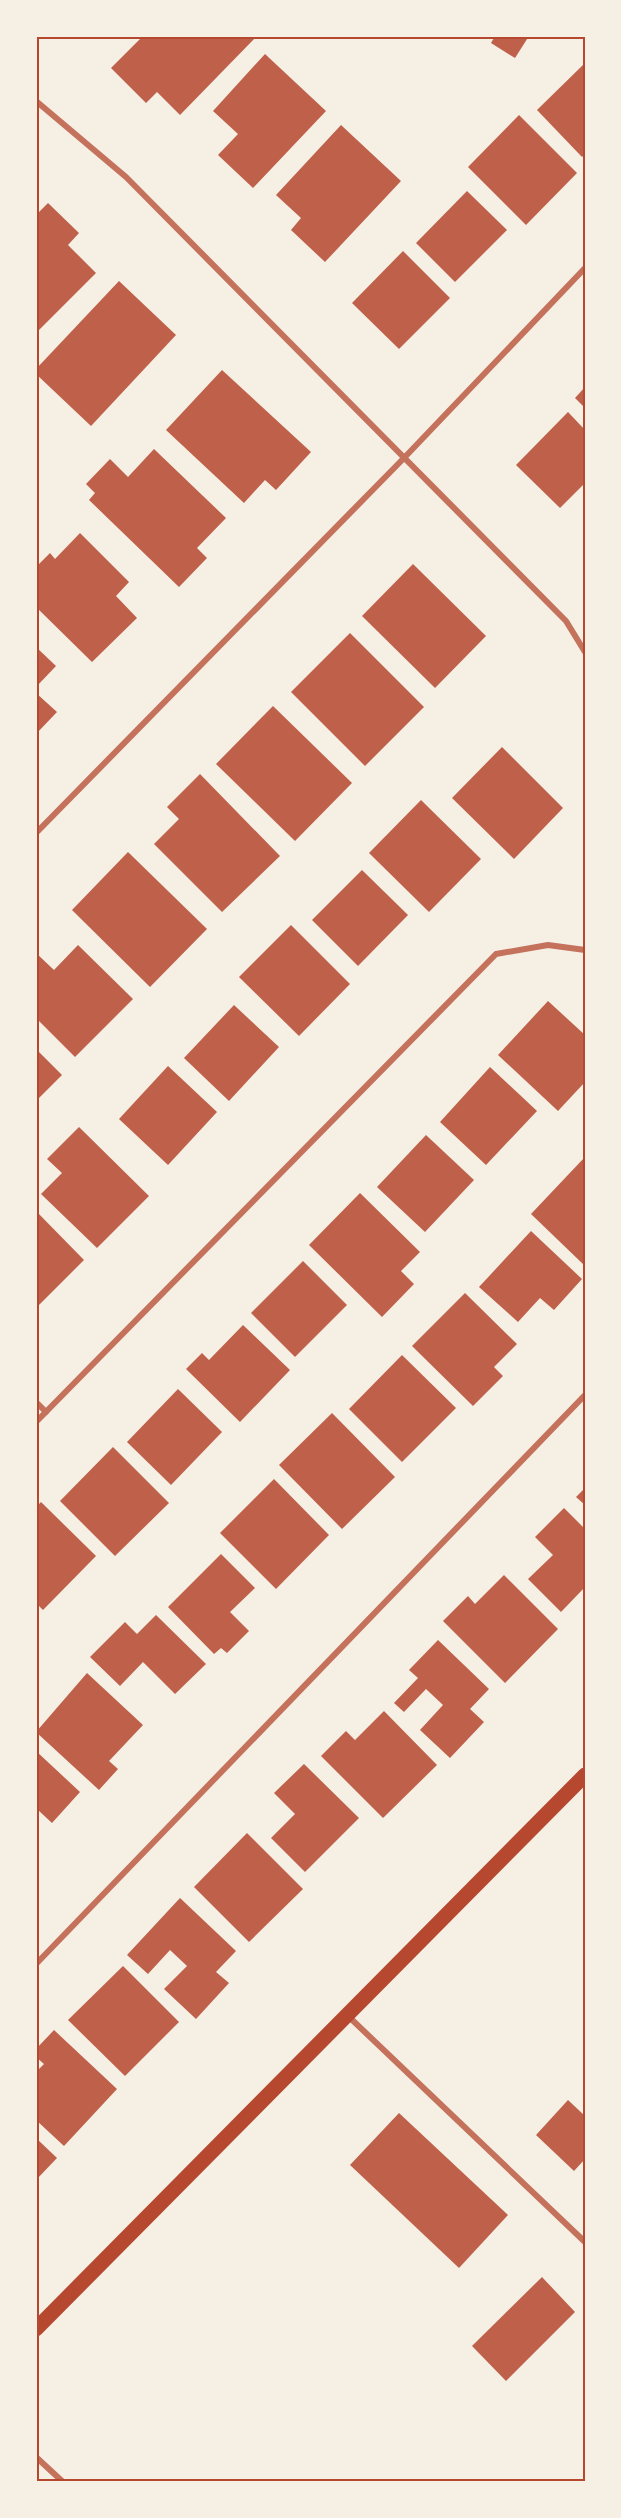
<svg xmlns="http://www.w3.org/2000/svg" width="621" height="2518" font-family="Poppins,sans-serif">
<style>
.building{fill:#bf614a}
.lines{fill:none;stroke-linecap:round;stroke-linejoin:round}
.minor{stroke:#c5725c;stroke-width:6}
.primary{stroke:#b5482f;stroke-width:15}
.neatline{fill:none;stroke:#b5482f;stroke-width:2}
</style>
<rect width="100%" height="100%" fill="#f6efe4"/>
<g class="building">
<path d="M143 36H253L255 38 180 115 157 92 146 103 111 68Z"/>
<path d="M495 36H529L515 58 491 43Z"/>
<path d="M265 54 326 111 253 188 218 155 238 134 213 111Z"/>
<path d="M585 63V154L582 157 537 110Z"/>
<path d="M519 115 577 173 526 225 468 167Z"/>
<path d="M341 125 401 181 325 262 291 230 301 218 276 195Z"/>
<path d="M467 191 507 230 455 282 416 243Z"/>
<path d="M48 203 79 233 68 245 96 273 36 333V215Z"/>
<path d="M403 251 450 298 399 349 352 303Z"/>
<path d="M119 281 176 335 91 426 36 374V369Z"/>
<path d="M222 370 311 452 276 490 265 480 244 503 166 430Z"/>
<path d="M585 387V408L575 398Z"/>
<path d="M568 412 585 430V483L560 508 516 465Z"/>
<path d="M154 449 226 518 197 548 207 558 179 587 89 500 95 493 86 484 110 459 128 477Z"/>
<path d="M80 533 129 582 116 596 137 618 92 662 36 607V567L50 553 55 559Z"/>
<path d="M413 564 486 636 435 688 362 616Z"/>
<path d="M350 633 424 707 365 766 291 692Z"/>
<path d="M36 647 56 666 36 687Z"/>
<path d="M36 693 57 712 36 734Z"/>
<path d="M273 706 352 783 295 841 216 764Z"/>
<path d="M502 747 563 808 514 859 452 798Z"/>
<path d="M200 774 280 856 222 912 154 844 179 819 167 807Z"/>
<path d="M421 800 481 859 429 912 369 853Z"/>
<path d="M128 852 207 929 150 987 72 910Z"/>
<path d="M362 870 408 915 358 966 312 920Z"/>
<path d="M291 925 350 984 299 1036 239 977Z"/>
<path d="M78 945 133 999 75 1057 36 1018V953L54 970Z"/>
<path d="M548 1001 585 1035V1082L558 1111 498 1055Z"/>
<path d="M234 1005 279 1047 229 1101 184 1058Z"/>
<path d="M36 1049 62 1075 36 1101Z"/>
<path d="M168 1066 217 1112 168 1165 119 1119Z"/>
<path d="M490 1067 537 1111 486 1165 440 1122Z"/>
<path d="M79 1127 149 1196 97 1248 41 1194 62 1173 47 1159Z"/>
<path d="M426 1135 474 1180 425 1232 377 1187Z"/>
<path d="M584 1158 585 1159V1266L531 1214Z"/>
<path d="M360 1193 420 1252 401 1271 414 1284 382 1317 309 1245Z"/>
<path d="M36 1211 84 1260 36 1308Z"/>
<path d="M531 1231 582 1279 554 1310 540 1298 518 1322 479 1287Z"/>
<path d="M303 1261 347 1305 295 1357 251 1313Z"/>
<path d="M465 1293 517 1344 494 1367 503 1376 473 1406 412 1346Z"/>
<path d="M243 1325 290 1370 240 1422 186 1369 202 1353 209 1360Z"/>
<path d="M402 1355 456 1408 402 1462 349 1409Z"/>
<path d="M178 1389 222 1432 171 1485 127 1442Z"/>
<path d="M332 1413 395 1477 342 1529 279 1465Z"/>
<path d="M113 1447 169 1503 115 1556 60 1501Z"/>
<path d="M274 1479 329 1535 276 1589 220 1533Z"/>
<path d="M585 1488V1505L576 1497Z"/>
<path d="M41 1502 96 1556 43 1610 36 1603V1507Z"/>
<path d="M564 1508 585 1529V1587L561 1612 528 1579 553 1555 535 1537Z"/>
<path d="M221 1554 255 1588 230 1612 249 1631 227 1653 221 1648 214 1654 168 1607Z"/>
<path d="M504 1575 558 1629 505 1683 443 1621 468 1596 475 1604Z"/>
<path d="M156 1615 206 1664 175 1694 143 1662 120 1686 90 1657 125 1622 137 1634Z"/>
<path d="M438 1640 489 1689 470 1709 484 1722 450 1758 420 1730 443 1705 426 1689 404 1712 394 1703 418 1678 409 1670Z"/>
<path d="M87 1673 143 1725 109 1761 118 1769 99 1790 36 1732Z"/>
<path d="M384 1711 437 1765 383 1818 321 1756 346 1731 355 1740Z"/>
<path d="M36 1751 80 1792 52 1823 38 1810 36 1811Z"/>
<path d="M304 1764 359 1818 305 1872 271 1838 295 1814 274 1793Z"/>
<path d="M247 1833 303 1889 249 1942 194 1887Z"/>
<path d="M180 1898 236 1951 216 1972 229 1983 196 2019 164 1989 187 1966 170 1950 148 1974 127 1955Z"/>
<path d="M123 1966 179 2022 125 2076 68 2020Z"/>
<path d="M54 2030 117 2089 64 2146 36 2120V2072L44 2064 36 2057V2049Z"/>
<path d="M568 2100 585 2116V2159L574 2171 536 2135Z"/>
<path d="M399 2113 508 2215 459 2268 350 2165Z"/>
<path d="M36 2138 57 2158 36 2180Z"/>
<path d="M542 2277 575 2312 506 2381 472 2346Z"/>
</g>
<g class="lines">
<g class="minor">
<path d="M36 101 126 177 566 621 585 652"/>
<path d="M36 833 404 458 585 268"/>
<path d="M36 1402 46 1412"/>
<path d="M36 1422 496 954 548 945 585 950"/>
<path d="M36 1964 585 1395"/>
<path d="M347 2015 585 2242"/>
<path d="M36 2457 63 2482"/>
</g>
<path class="primary" d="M36 2329 585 1775"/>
</g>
<rect width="621" height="2518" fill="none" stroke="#f6efe4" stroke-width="75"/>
<rect x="38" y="38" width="546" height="2442" class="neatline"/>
</svg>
